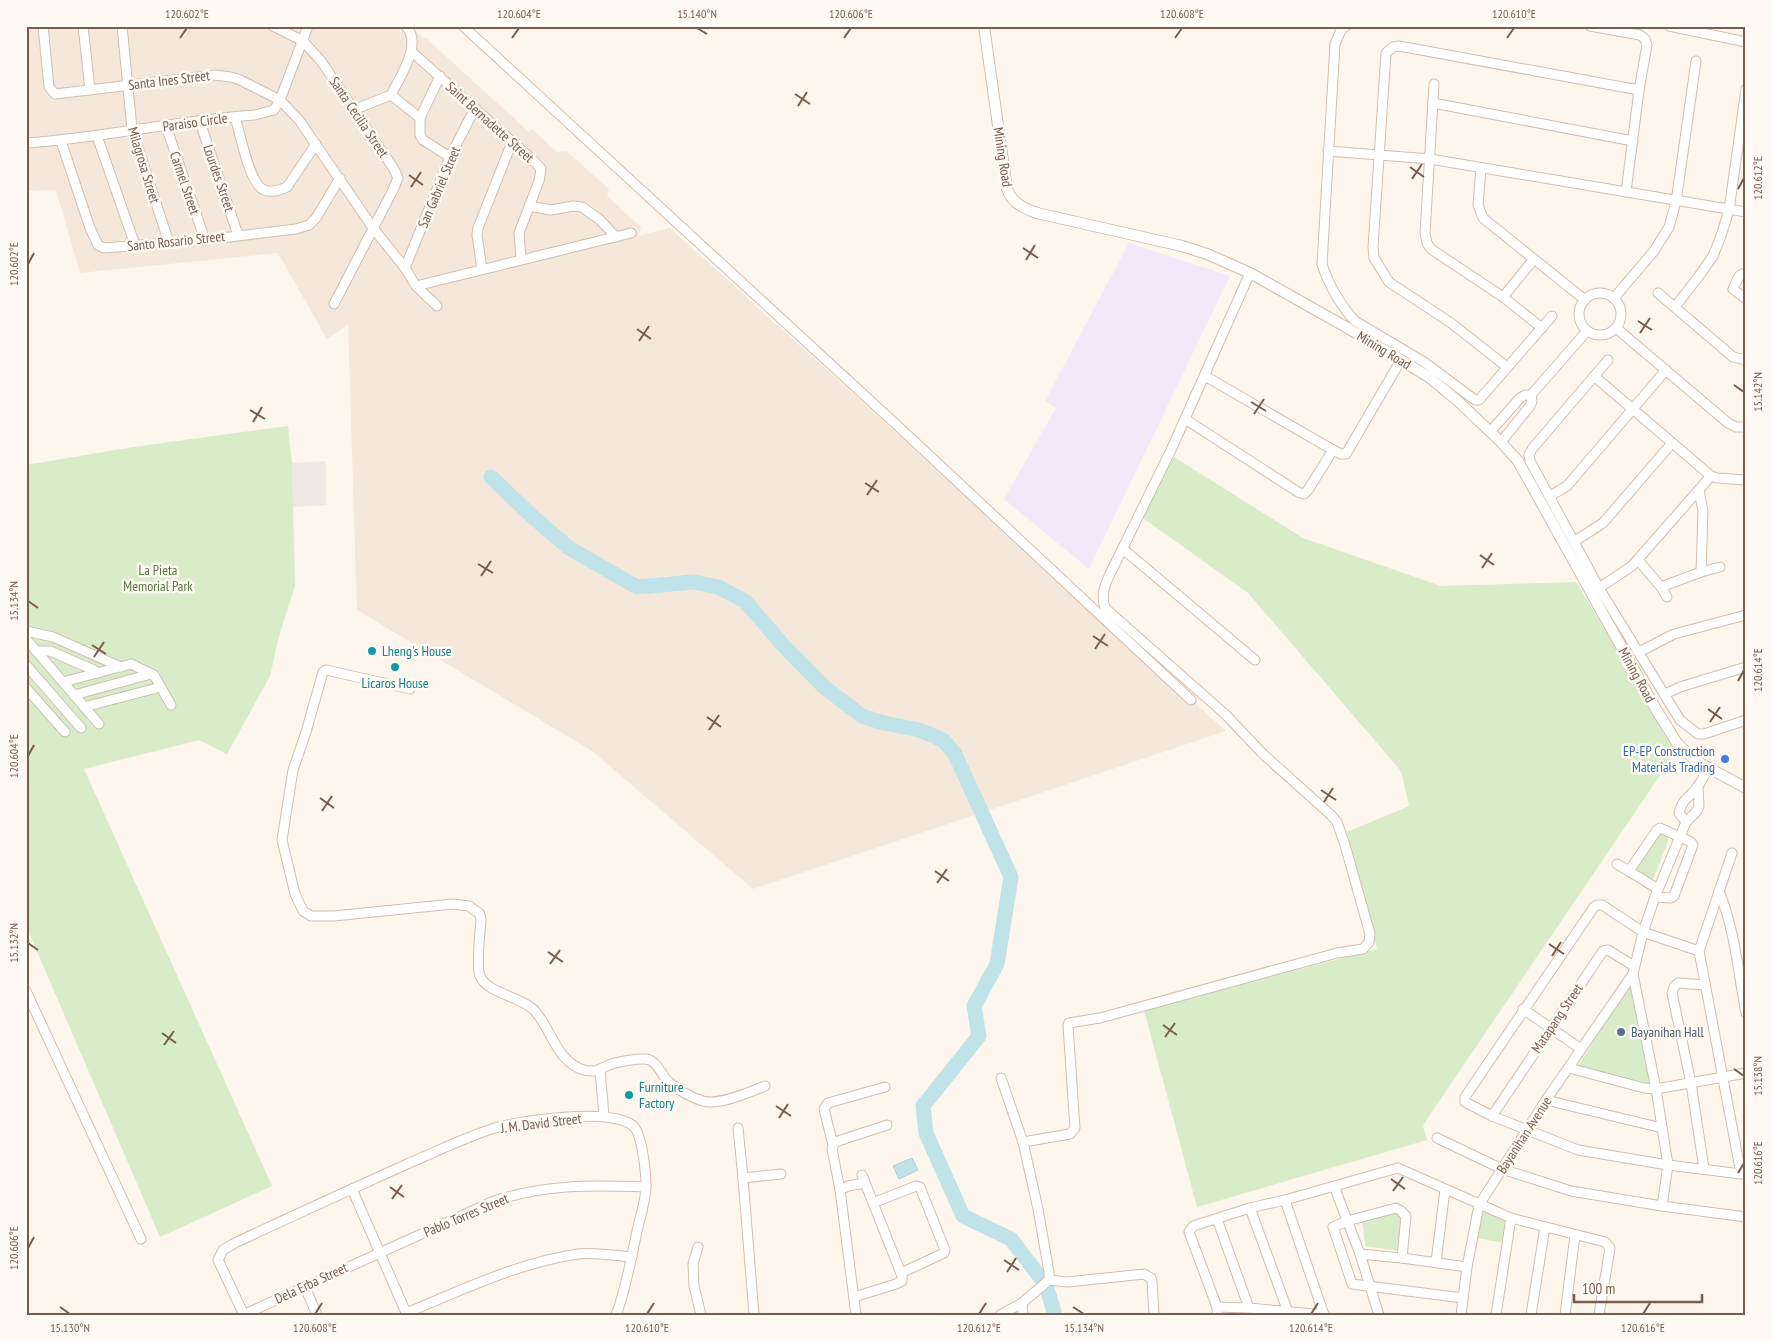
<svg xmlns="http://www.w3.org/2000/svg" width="1772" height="1341" font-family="'PT Sans Narrow',sans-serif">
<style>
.residential{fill:#f5e8da}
.industrial{fill:#efe9e4}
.education{fill:#f3e8fa}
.green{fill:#d8ecc9}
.water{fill:#bfe3e8;stroke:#a5d3da}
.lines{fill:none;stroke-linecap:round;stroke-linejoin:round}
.river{stroke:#bfe3e8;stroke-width:15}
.minor-casing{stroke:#d1beb0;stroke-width:11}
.tertiary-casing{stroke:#d1beb0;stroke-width:12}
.minor{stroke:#fff;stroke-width:9}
.tertiary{stroke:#fff;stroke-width:10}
.ticks{fill:none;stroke:#7a5c4d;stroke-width:2}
.culture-dot{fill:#0f9aa8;stroke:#fffaf3;stroke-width:2}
.shop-dot{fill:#3f7fe0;stroke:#fffaf3;stroke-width:2}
.service-dot{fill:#5c6f8a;stroke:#fffaf3;stroke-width:2}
.labels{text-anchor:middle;stroke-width:5;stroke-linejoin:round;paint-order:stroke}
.street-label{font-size:14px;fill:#7a5c4d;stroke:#fffaf3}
.park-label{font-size:14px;fill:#537a41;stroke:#fffaf3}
.culture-label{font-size:14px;fill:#0d838f;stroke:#fffaf3;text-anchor:start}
.shop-label{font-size:14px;fill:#366cbe;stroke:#fffaf3;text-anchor:end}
.service-label{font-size:14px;fill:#4e5e75;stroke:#fffaf3;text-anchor:start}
.neatline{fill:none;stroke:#7a5c4d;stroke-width:2}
.ticks-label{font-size:12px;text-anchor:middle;fill:#7a5c4d}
</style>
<rect width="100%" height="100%" fill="#fdf6ec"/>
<path class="residential" d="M26 26H410L423 38H426L529 132 532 129 557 152 566 151 609 189 607 196 641 227 638 236 670 228 1226 731 753 889 592 751 357 610 348 325 327 339 278 253 80 273 56 190 26 191Z"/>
<path class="industrial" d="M326 461V505L293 507 292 463Z"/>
<path class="education" d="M1129 243 1230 276 1089 569 1004 499 1056 408 1045 401Z"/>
<g class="green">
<path d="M288 426 292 463 295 586 279 636 270 676 227 754 199 740 84 769 272 1186 160 1237 26 926V465L133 447Z"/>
<path d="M1174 457 1303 538 1441 586 1576 582 1678 749 1423 1125 1427 1140 1197 1207 1144 1010 1377 949 1347 832 1409 806 1401 771 1248 593 1143 518Z"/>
<path d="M1659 830 1668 835V842L1653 879 1651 881 1634 870Z"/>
<path d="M1631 983 1651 1086 1576 1069Z"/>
<path d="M1484 1209 1508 1219 1504 1243 1477 1238Z"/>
<path d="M1401 1211 1400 1251 1365 1246 1362 1220Z"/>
</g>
<path class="water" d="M912 1158 918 1170 899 1179 893 1166Z"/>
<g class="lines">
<path class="river" d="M491 477 533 517 569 548 637 587 694 582 718 587 745 601 782 644 824 687 862 716 884 723 919 730 943 740 955 754 1011 877 997 964 974 1006 979 1036 923 1106 926 1133 963 1216 1011 1239 1046 1285 1055 1315"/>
<g class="minor-casing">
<g id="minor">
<path d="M43 26 49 87 55 94 215 75 231 77 238 79 280 100 299 120 373 228 405 268 416 286 437 306"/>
<path d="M83 26 90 90"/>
<path d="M122 26 132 129 169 243"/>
<path d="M273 26 303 41 321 61 394 169 398 178 393 190 334 304"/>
<path d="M463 26 900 428 1191 700"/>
<path d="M1346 26 1341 30 1335 44 1322 264C1328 284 1341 306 1355 321L1424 362 1475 400H1479L1552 316"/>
<path d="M1590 26 1640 35 1645 39 1647 45 1639 90 1626 192"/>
<path d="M1669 26 1746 42"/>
<path d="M412 52 536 163 541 169 539 181 519 233 521 259"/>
<path d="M1434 84 1425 233 1427 243 1431 249 1503 297 1542 328"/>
<path d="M391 95 420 118V135L423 140 450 157"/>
<path d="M1433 103 1633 141"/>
<path d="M353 110 391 95C400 76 423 45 406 26"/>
<path d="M235 117C240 132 249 184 264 190 272 193 280 190 287 187L316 144"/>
<path d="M420 118 440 76"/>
<path d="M200 122 238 235"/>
<path d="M166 126 205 240"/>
<path d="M97 136 135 245"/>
<path d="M61 141 90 228 98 245 104 248 205 240 296 229 309 225 316 218 340 178"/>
<path d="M26 143C103 138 178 120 255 115L274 110 280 100 308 26"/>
<path d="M1328 151 1430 159 1746 212"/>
<path d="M1481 168 1478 205 1483 218 1585 300"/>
<path d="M529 206 551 210 573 206 582 207 600 220 616 237"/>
<path d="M405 268 450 157 475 108"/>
<path d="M482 269 477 235 478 228 512 142"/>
<path d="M1746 276 1742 274 1739 276 1733 289 1746 299"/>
<path d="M416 286 631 233"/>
<path d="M1658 293 1733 357 1746 360"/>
<circle cx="1600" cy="314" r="21"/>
<path d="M1503 297 1534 259"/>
<path d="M1614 298 1654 251 1669 227 1676 202 1696 61"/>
<path d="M1675 307 1699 276 1713 256 1721 236 1729 210 1746 89"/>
<path d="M1616 328 1728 423 1736 427H1746"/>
<path d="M1608 360 1532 449 1529 455 1530 461 1599 588 1680 720 1698 734H1704L1746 720"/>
<path d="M1507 367 1451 323 1389 282 1374 258 1373 247 1386 53 1393 47 1399 46 1639 90"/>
<path d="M1205 376 1333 450 1341 454H1346L1401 360"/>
<path d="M1594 376 1711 476 1717 478 1746 480"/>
<path d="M1185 419 1298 492 1304 494 1308 490 1333 450"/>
<path d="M1490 432 1520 398 1525 395H1531"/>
<path d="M1501 442 1530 406 1532 401 1531 395 1587 331"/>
<path d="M1699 491 1703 511 1701 572"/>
<path d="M1550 496 1567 486 1666 370"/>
<path d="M1575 541 1603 523 1672 443"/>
<path d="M1123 549 1255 660"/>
<path d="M1638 560 1661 587 1667 597"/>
<path d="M1661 587 1701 572 1720 567"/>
<path d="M1599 588 1632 566 1711 476"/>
<path d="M26 631 53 637 121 667"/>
<path d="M26 639 99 724"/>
<path d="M36 651H50L94 670 97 673"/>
<path d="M1639 652 1674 634 1746 615"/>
<path d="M26 665 81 728"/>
<path d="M63 682 131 664 154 675 171 705"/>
<path d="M26 688 65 732"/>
<path d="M410 689 326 670 323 672 306 732 293 770 282 840 295 894 303 911 311 916H334L453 904 469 906 480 914 481 920C480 933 476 966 480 976 488 994 520 996 534 1010 551 1028 557 1063 584 1070 594 1073 600 1069 609 1065 617 1062 642 1057 650 1060 659 1064 662 1077 670 1083 679 1090 692 1098 703 1101 718 1106 750 1092 765 1086"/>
<path d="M1665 694 1680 687 1746 667"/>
<path d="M74 695 151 674"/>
<path d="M84 707 161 687"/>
<path d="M1686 822 1679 813C1682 798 1691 797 1698 786 1702 781 1705 774 1708 768"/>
<path d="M1617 864 1629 871"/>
<path d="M1719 891C1735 930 1738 972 1746 1013"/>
<path d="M1655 897 1671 898 1674 896 1693 845 1691 842 1660 828 1657 830 1629 871 1658 889"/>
<path d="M1699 951 1741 1174 1668 1165 1578 1150 1492 1116 1465 1102V1097L1594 907 1597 905H1602L1643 932 1699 951 1732 853"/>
<path d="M26 991 141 1239"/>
<path d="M1523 1009 1581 1049"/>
<path d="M1569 1068 1644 1088 1656 1089 1746 1073"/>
<path d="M600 1070 604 1116"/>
<path d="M1546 1100 1662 1128"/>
<path d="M1492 1116 1603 951 1608 950 1634 966"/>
<path d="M738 1128 743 1178"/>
<path d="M1437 1138 1502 1169 1571 1191 1662 1206 1746 1217"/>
<path d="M1023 1142 1070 1134 1075 1128 1068 1026 1069 1023 1100 1018 1337 953 1363 949 1369 942 1370 934 1345 845 1337 822 1331 815 1263 754 1226 715 1105 608C1101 595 1104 587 1110 574L1171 450 1250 273"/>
<path d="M833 1145 824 1109 828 1103 885 1087"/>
<path d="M1704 1169 1691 1083 1672 993 1674 987 1678 983 1705 985"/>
<path d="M1334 1186 1360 1254 1379 1315"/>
<path d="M352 1189 407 1315"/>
<path d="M840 1190 832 1149 835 1142 887 1125"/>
<path d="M1285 1200 1324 1315"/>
<path d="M873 1203 916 1186 920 1187 945 1250 944 1253 901 1273"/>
<path d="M1662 1206 1668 1165 1656 1089 1633 974 1643 932 1655 897 1686 822 1697 811 1699 806 1698 788"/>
<path d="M1250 1208 1288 1312"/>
<path d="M1217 1219 1249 1308"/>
<path d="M698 1247 693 1264 694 1286 701 1315"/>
<path d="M1360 1254 1402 1258"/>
<path d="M1436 1262 1445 1190"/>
<path d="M1049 1280 1067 1282 1144 1274 1151 1278 1152 1281 1154 1315"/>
<path d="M305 1287 317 1315"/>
<path d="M854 1297 896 1284 902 1281V1276L862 1175"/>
<path d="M1463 1298 1352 1284 1333 1227 1347 1221 1396 1208 1401 1211 1406 1216 1402 1258 1467 1267"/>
<path d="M1022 1303 1023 1315"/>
<path d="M1217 1307 1249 1308 1325 1315"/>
<path d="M406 1313C462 1290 517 1263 578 1254 595 1252 614 1256 632 1257"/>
<path d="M243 1315 494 1201C548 1184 590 1185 646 1187"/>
<path d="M244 1315 218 1260 223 1250 235 1243C292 1216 350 1190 407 1164 436 1152 465 1137 495 1128 524 1120 607 1108 632 1125 642 1131 646 1173 646 1186 646 1199 641 1214 638 1227 632 1253 626 1290 616 1315"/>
<path d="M754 1315 743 1178 781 1174"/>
<path d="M856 1315 840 1190 848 1186 865 1183"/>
<path d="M1000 1315 1022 1303 1049 1280V1272L1038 1209 1023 1142 1001 1078"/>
<path d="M1217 1315V1307L1189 1232 1193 1226 1250 1208 1285 1200 1398 1168 1511 1218 1605 1242 1610 1248 1599 1315"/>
<path d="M1461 1315 1467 1267 1479 1205 1546 1100 1633 974"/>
<path d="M1496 1315 1511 1218"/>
<path d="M1531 1315 1545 1227"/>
<path d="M1565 1315 1575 1235"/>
</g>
</g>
<g class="tertiary-casing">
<path id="tertiary" d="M984 26 1007 189C1012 203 1023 208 1037 213L1182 246 1207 254 1250 273 1346 327 1429 377 1459 402 1501 442 1518 461 1657 711 1677 743 1685 751 1696 761 1746 788"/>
</g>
<use href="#minor" class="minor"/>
<use href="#tertiary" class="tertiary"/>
</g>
<path class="ticks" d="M697 28 707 34M180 38 187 28M512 38 519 28M844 38 851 28M1175 38 1182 28M1507 38 1514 28M795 94 810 104M798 106 807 92M1410 167 1424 177M409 175 423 185M1412 179 1422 164M411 187 421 172M1738 189 1744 178M1023 248 1038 258M1026 260 1035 245M28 264 34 253M1638 321 1652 330M637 329 651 339M1640 333 1650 318M639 341 649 326M1734 385 1744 392M1251 402 1266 411M250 410 265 419M1254 414 1264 399M253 422 262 407M865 483 879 492M867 495 877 480M1480 555 1494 565M478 564 493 573M1482 568 1492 553M481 576 491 561M28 601 38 608M1093 636 1108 646M92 645 106 654M1095 649 1105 634M94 657 104 642M1738 681 1744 670M1708 709 1722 719M707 717 721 727M1710 722 1720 707M709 730 719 715M28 756 34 745M1321 790 1336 800M320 798 334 808M1324 802 1333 788M322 811 332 796M935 871 949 881M937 883 947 869M28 943 38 950M1549 944 1564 954M548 952 563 962M1552 956 1561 942M550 964 560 950M1163 1025 1177 1035M162 1033 176 1043M1165 1037 1175 1023M164 1045 174 1031M1734 1069 1744 1076M776 1106 791 1116M779 1118 788 1104M1738 1173 1744 1163M1391 1179 1405 1189M390 1187 404 1197M1393 1191 1403 1177M392 1199 402 1185M28 1248 34 1237M1004 1260 1019 1270M1007 1272 1016 1258M60 1307 70 1314M1073 1307 1084 1314M315 1314 322 1303M647 1314 654 1303M979 1314 986 1303M1311 1314 1318 1303M1643 1314 1650 1303"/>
<g class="culture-dot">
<circle cx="372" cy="651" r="5"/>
<circle cx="395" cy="667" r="5"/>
<circle cx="629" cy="1095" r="5"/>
</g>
<circle class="shop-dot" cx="1725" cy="759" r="5"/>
<circle class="service-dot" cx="1621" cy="1032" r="5"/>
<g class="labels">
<g class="street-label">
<text transform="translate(169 80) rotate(-7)" y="5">Santa Ines Street</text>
<text transform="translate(359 117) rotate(56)" y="5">Santa Cecilia Street</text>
<text transform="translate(195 122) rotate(-8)" y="5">Paraiso Circle</text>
<text transform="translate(490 122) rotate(42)" y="5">Saint Bernadette Street</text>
<text transform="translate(1003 157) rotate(81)" y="5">Mining Road</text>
<text transform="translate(144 165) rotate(73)" y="5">Milagrosa Street</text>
<text transform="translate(219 178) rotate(71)" y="5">Lourdes Street</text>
<text transform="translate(185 183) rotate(71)" y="5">Carmel Street</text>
<text transform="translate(439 187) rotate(-67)" y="5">San Gabriel Street</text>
<text transform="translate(176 241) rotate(-6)" y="5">Santo Rosario Street</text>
<text transform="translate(1384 350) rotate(31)" y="5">Mining Road</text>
<text transform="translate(1637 675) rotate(61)" y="5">Mining Road</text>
<text transform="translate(1557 1018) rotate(-56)" y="5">Matapang Street</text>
<text transform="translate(541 1123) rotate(-7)" y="5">J. M. David Street</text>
<text transform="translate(1524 1135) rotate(-57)" y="5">Bayanihan Avenue</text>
<text transform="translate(466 1215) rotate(-23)" y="5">Pablo Torres Street</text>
<text transform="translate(311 1283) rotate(-25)" y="5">Dela Erba Street</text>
</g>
<g class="park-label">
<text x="158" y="575">La Pieta<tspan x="158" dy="16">Memorial Park</tspan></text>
</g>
<g class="culture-label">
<text x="382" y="656">Lheng's House</text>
<text x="395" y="688" text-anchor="middle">Licaros House</text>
<text x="639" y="1092">Furniture<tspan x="639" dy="16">Factory</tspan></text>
</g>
<g class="shop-label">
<text x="1715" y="756">EP-EP Construction<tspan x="1715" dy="16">Materials Trading</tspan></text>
</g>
<g class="service-label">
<text x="1631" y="1037">Bayanihan Hall</text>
</g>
</g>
<rect width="1772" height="1341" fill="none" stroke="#fffaf3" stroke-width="55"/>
<path d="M1574 1294v8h128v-8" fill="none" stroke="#7a5c4d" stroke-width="2.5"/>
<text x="1582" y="1294" font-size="15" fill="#7a5c4d" stroke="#fffaf3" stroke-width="4" paint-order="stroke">100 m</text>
<rect x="28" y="28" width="1716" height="1286" class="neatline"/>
<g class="ticks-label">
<text x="187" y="18">120.602°E</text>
<text x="519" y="18">120.604°E</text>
<text x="697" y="18">15.140°N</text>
<text x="851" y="18">120.606°E</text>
<text x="1182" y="18">120.608°E</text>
<text x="1514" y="18">120.610°E</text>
<text transform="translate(1758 178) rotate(-90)" y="4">120.612°E</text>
<text transform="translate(14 264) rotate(-90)" y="4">120.602°E</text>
<text transform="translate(1758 392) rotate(-90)" y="4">15.142°N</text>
<text transform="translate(14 601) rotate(-90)" y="4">15.134°N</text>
<text transform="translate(1758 670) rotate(-90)" y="4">120.614°E</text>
<text transform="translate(14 756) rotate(-90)" y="4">120.604°E</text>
<text transform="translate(14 943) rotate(-90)" y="4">15.132°N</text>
<text transform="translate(1758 1076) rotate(-90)" y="4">15.138°N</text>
<text transform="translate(1758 1163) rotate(-90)" y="4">120.616°E</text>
<text transform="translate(14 1248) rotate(-90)" y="4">120.606°E</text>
<text x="70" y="1332">15.130°N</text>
<text x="315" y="1332">120.608°E</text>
<text x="647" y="1332">120.610°E</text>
<text x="979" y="1332">120.612°E</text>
<text x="1084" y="1332">15.134°N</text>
<text x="1311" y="1332">120.614°E</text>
<text x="1643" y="1332">120.616°E</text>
</g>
</svg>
